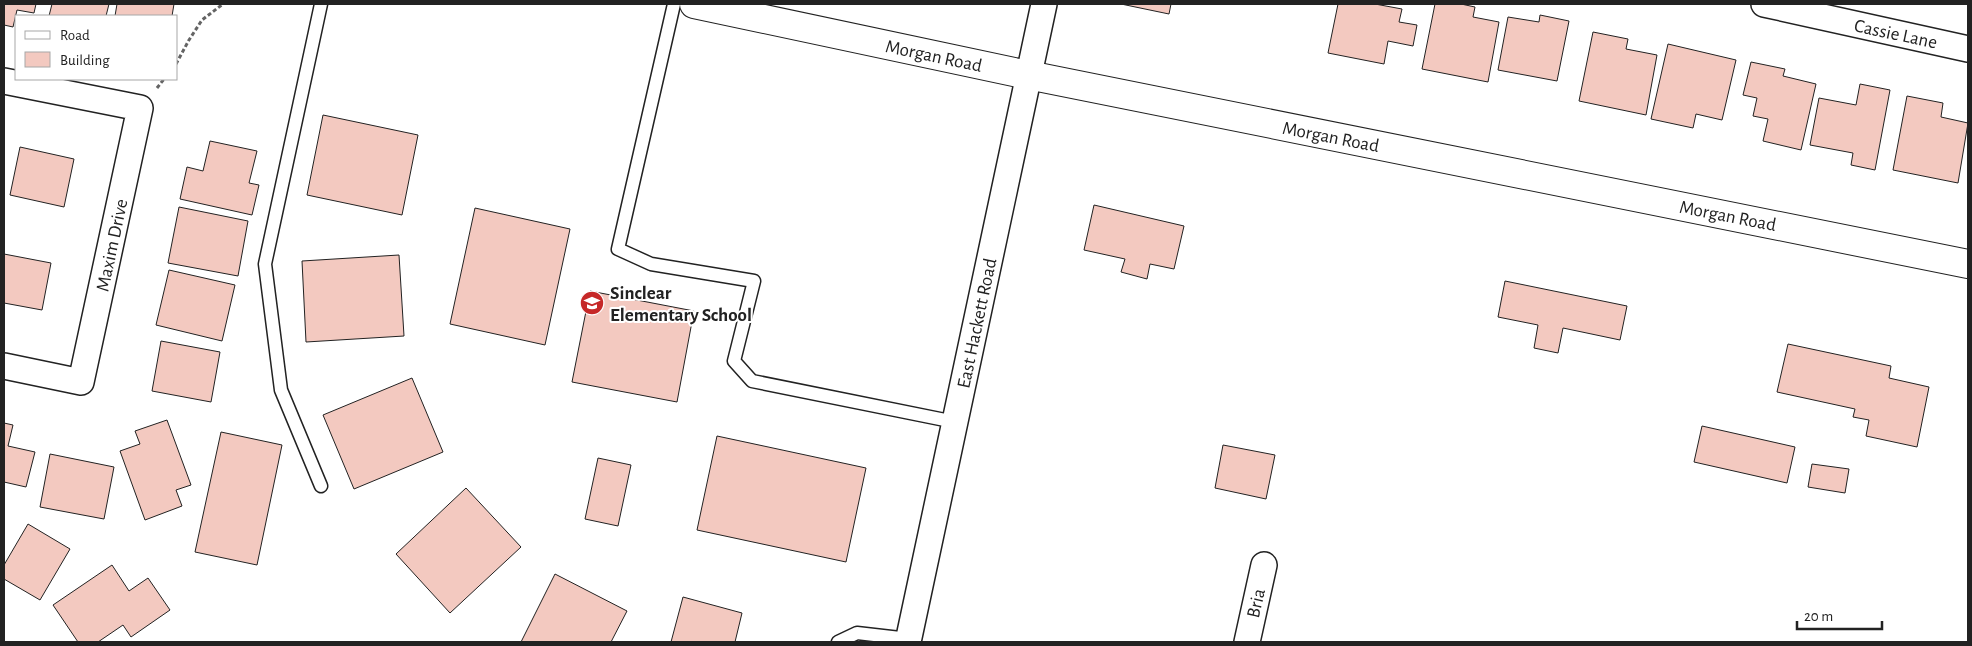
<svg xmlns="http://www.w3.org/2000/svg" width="1972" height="646" font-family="'Alegreya Sans',sans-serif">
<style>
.building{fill:#f3c9c0;stroke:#222}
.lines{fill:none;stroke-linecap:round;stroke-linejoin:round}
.service-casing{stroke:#222;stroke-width:15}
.minor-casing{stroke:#222;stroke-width:28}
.tertiary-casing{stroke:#222;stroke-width:30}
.path{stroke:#646464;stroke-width:3;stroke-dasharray:4 2.5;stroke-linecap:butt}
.service{stroke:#fff;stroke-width:12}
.minor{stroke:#fff;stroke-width:25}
.tertiary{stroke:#fff;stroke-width:28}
.labels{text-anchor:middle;stroke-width:4;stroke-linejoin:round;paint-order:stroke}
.street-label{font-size:19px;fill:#222;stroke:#fff}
.poi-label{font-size:19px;font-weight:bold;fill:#222;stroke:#fff;text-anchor:start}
</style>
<rect width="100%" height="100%" fill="#fff"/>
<g class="building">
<path d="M4 4H36L34 13 17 10 13 27 4 25Z"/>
<path d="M52 4H109L106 16H49Z"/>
<path d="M117 4H174L172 16H115Z"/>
<path d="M1121 4H1171L1169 14Z"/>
<path d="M1338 4H1375L1402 9 1399 22 1417 25 1413 46 1388 41 1384 64 1328 53Z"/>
<path d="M1435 4H1461L1475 7 1473 17 1499 22 1488 82 1422 69Z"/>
<path d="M1540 15 1569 21 1557 81 1498 70 1508 17 1539 22Z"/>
<path d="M1593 32 1628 39 1626 49 1657 55 1646 115 1579 101Z"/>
<path d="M1668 44 1736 60 1722 120 1696 114 1693 128 1651 119Z"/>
<path d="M1751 62 1785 69 1783 76 1816 84 1801 150 1763 141 1768 119 1753 116 1757 98 1743 95Z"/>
<path d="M1860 84 1890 90 1875 170 1851 165 1853 153 1810 145 1819 98 1856 105Z"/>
<path d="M1907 96 1943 103 1941 117 1968 123 1958 183 1893 170Z"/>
<path d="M323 115 418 135 402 215 307 195Z"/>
<path d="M210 141 257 151 249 183 259 185 252 215 180 199 187 167 203 171Z"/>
<path d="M20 147 74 159 64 207 10 195Z"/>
<path d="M1094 205 1184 226 1174 269 1150 264 1147 279 1121 272 1125 259 1084 250Z"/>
<path d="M179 207 248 221 238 276 168 263Z"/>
<path d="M475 208 570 229 545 345 450 324Z"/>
<path d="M4 254 51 263 42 310 4 303Z"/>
<path d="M399 255 404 336 306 342 302 261Z"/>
<path d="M169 270 235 285 222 341 156 325Z"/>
<path d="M1505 281 1627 306 1620 340 1563 328 1558 353 1534 348 1538 325 1498 317Z"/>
<path d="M590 291 694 311 677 402 572 382Z"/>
<path d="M161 341 220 352 211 402 152 391Z"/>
<path d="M1788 344 1891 366 1889 378 1929 387 1917 447 1866 436 1869 420 1853 417 1855 409 1777 392Z"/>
<path d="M412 378 443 452 354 489 323 415Z"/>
<path d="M167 420 191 485 176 490 182 506 145 520 120 451 140 444 135 431Z"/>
<path d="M4 423 13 425 8 446 35 452 26 487 4 482Z"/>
<path d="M1702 426 1795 447 1787 483 1694 462Z"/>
<path d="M221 432 282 445 257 565 195 552Z"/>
<path d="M717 436 866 468 846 562 697 530Z"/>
<path d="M1223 445 1275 455 1266 499 1215 488Z"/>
<path d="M50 454 114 467 104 519 40 507Z"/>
<path d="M598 458 631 465 618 526 585 519Z"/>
<path d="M1812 464 1849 469 1845 493 1808 487Z"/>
<path d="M466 488 521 547 450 613 396 554Z"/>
<path d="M28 524 70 549 40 600 4 579V565Z"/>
<path d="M112 565 129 591 148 578 170 610 131 637 123 625 98 642H78L53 605Z"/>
<path d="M555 574 627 611 611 642H521Z"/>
<path d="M683 597 742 613 735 642H671Z"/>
</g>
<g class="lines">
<g class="service-casing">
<g id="service">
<path d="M321 4 265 264 281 390 321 486"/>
<path d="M674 4 618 249 651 264 754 281 734 361 752 381 955 422"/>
<path d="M838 642 857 633 909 639"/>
</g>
</g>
<g class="minor-casing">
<g id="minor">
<path d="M1764 4 1968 49"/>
<path d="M4 81 140 108 81 382 4 366"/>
<path d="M908 642 1044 4"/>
<path d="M1247 642 1264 565"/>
</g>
</g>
<g class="tertiary-casing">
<path id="tertiary" d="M694 4 1028 75 1968 264"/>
</g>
<g class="path">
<path d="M176 64 189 40 202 20 223 4"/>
<path d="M157 88 164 79"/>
</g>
<use href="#service" class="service"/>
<use href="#minor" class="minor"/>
<use href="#tertiary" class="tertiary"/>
</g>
<defs>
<g id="school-disc" transform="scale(1.25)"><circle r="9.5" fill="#c62828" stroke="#fff"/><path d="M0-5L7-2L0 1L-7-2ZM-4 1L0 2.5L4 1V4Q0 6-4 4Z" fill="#fff"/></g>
</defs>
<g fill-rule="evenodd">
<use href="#school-disc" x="592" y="303"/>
</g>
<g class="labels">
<g class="street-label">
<text transform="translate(1896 33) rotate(12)" y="7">Cassie Lane</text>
<text transform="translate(934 55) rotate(12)" y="7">Morgan Road</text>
<text transform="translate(1331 136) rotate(11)" y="7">Morgan Road</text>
<text transform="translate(1728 215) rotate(11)" y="7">Morgan Road</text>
<text transform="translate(111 245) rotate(-78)" y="7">Maxim Drive</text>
<text transform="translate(976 323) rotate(-78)" y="7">East Hackett Road</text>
<text transform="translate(1255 603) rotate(-77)" y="7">Bria</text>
</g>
<g class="poi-label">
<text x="610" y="299">Sinclear<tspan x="610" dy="22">Elementary School</tspan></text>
</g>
</g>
<rect width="1972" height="646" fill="none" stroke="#222222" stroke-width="10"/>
<rect x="15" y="15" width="162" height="65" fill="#ffffff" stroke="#a7a7a7"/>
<rect x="25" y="31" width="25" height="8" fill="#ffffff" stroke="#a7a7a7"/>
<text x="60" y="40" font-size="15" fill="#222222">Road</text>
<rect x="25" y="52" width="25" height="15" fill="#f3c9c0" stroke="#a7a7a7"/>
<text x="60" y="65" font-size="15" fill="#222222">Building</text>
<path d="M1797 621v8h85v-8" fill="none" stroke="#222222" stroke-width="2.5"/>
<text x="1804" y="621" font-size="15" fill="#222222" stroke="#ffffff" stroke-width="4" paint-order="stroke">20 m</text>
</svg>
